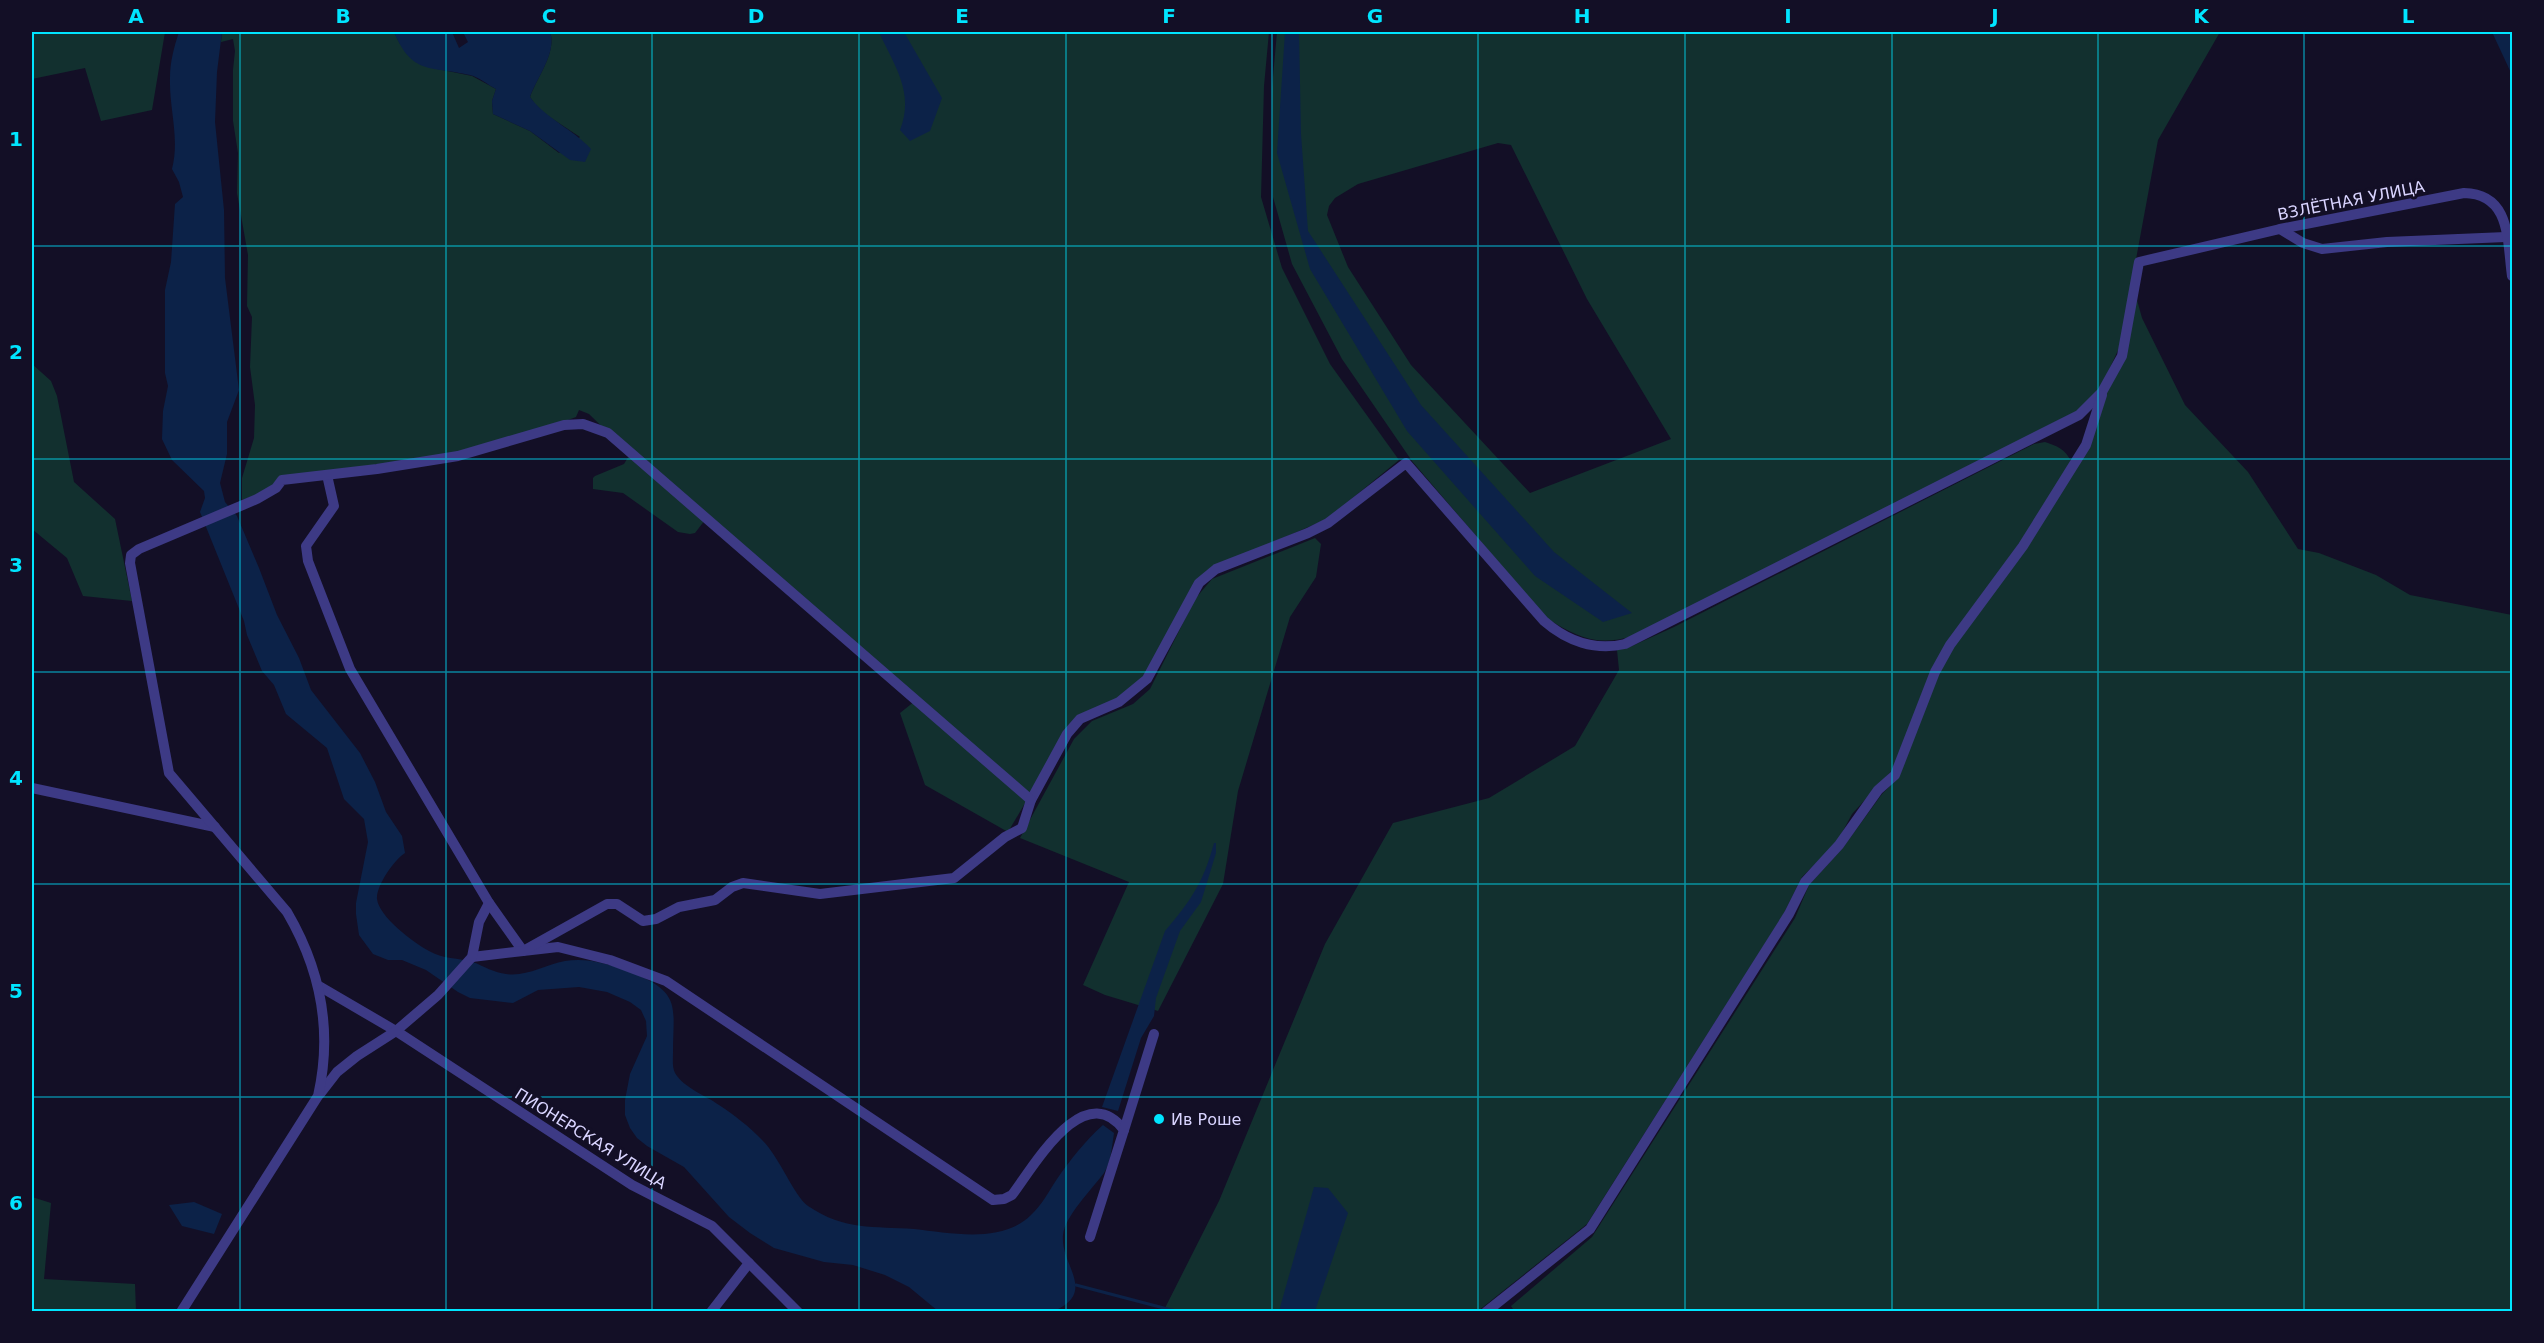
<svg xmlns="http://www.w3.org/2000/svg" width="2544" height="1343" font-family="'DejaVu Sans',sans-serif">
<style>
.green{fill:#12302f;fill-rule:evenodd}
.water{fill:#0c2248}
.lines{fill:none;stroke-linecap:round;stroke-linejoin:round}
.stream{stroke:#0c2248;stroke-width:3}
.street{stroke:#3d3a85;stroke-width:10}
.grid{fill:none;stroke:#00e5ff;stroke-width:1.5;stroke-opacity:0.55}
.poi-dot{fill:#00e5ff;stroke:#130f26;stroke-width:2}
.labels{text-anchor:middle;stroke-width:6;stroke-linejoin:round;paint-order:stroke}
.street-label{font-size:16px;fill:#d9d4ff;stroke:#130f26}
.poi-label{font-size:16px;fill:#d9d4ff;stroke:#130f26;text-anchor:start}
.neatline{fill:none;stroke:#00e5ff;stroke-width:2}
.grid-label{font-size:20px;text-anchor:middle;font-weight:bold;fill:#00e5ff}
</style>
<rect width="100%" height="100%" fill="#130f26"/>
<g class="green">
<path d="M32 32H165L152 110 101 121 85 68 32 79Z"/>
<path d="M222 32H394L400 44 433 68 472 76 496 89 492 101 493 114 530 131 559 153 580 137 539 110 530 97C537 77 557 52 550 32H1269L1264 86 1261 197 1282 268 1330 364 1399 460 1327 519 1206 571 1145 681 1130 693 1076 717 1008 832 925 785 900 713 915 701 705 520 695 533 690 534 678 532 623 493 593 489V478L595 476 624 464 630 454 589 414 579 410 576 417 568 420 467 452 282 478 269 491 242 500V478L254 438 255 405 250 367 252 317 247 306 248 255 237 193 238 153 233 121V70L235 51 233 39 221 42Z"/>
<path d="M1277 32H2220L2158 140 2120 346 2100 389 2077 412 1633 636C1597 647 1577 637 1546 618L1412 461 1342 359 1292 264 1273 197 1272 88ZM1498 143 1511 145 1587 299 1671 439 1530 493 1411 365 1348 267 1327 215 1329 206 1335 198 1358 184Z"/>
<path d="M2137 300 2142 318 2185 405 2248 472 2298 549 2319 553 2376 575 2410 595 2512 615V1311L1515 1312 1511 1306 1592 1237 1795 918 1809 885 1842 849 1882 794 1899 777 1937 674 1953 646 2088 450Z"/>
<path d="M32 364 51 381 57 396 74 482 115 519 132 601 83 596 67 558 32 529Z"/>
<path d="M2045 442C2057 446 2065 449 2071 461L2021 541 1948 642 1896 766 1852 814 1837 842 1802 877 1783 915 1587 1224 1478 1311 1163 1312 1219 1201 1325 944 1393 823 1489 798 1575 746 1619 670 1617 650 1632 646 1674 627 2034 444Z"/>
<path d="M1315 538 1321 544 1316 577 1290 617 1238 791 1223 884 1158 1011 1105 995 1083 985 1129 882 1020 838 1074 739 1092 721 1133 704 1150 689 1195 599 1212 579Z"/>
<path d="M32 1197 51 1203 44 1279 135 1284 136 1311H32Z"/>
</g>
<g class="water">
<path d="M179 32H222L217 72 215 122 224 210 225 278 239 390 227 422V454L220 483 225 502 237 516 259 568 277 615 299 658 311 690 360 753 375 782 386 812 402 836 405 853C394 860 376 886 377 899 379 917 414 943 429 951 442 959 459 958 473 962 483 966 495 973 506 974 526 977 545 965 565 961 588 957 612 965 633 973 682 993 673 1007 673 1053 673 1059 672 1067 675 1073 684 1088 705 1095 719 1105 734 1115 750 1127 762 1140 779 1156 794 1196 808 1206 845 1231 874 1226 914 1229 951 1233 1002 1244 1031 1215 1042 1205 1049 1191 1057 1179 1070 1160 1086 1140 1103 1125L1114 1133C1112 1146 1111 1162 1104 1173 1092 1189 1065 1216 1063 1235 1060 1265 1098 1292 1054 1311H938L909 1287 885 1275 853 1265 824 1262 774 1248 750 1233 729 1217 684 1167 647 1146 637 1138 630 1128 625 1115V1100L630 1074 647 1036 646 1021 641 1010 630 1002 607 992 579 987 538 990 513 1003 470 998 458 992 426 970 402 960H388L373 954 359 935 356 914V903L368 842 364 819 344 799 327 748 286 714 274 685 262 671 247 635 244 621 200 512 205 498 204 491 172 460 162 439 163 411 168 386 165 373V290L171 262 175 204 183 197 179 182 172 169C180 138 169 109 170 78 170 62 174 47 179 32Z"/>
<path d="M394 32H452L459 48 468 42 463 32H550C557 53 537 77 530 97 546 119 573 129 591 149L585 162 570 160 530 131 493 114 492 101 496 89C488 85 479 77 470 75 430 66 412 75 394 32Z"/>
<path d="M879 32H904L942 98 930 131 910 141 900 130C915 93 894 65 879 32Z"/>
<path d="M1285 32H1299L1301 134 1308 231 1421 405 1554 552 1632 613 1603 622 1535 576 1407 431 1310 269 1277 153Z"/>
<path d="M2492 32H2512V75Z"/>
<path d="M1214 843H1216V853L1201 902 1180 931 1156 998 1154 1016 1141 1038 1118 1111 1102 1107 1165 931C1192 899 1203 883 1214 843Z"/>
<path d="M1314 1187 1328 1188 1348 1213 1315 1311H1279Z"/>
<path d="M194 1202 222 1214 214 1234 182 1226 169 1205Z"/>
</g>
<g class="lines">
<path class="stream" d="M1076 1285 1179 1312"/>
<g class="street">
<path d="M2280 229 2303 243 2322 249 2387 242 2506 237"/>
<path d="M327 475 334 506 306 546 308 561 350 669 489 903 523 951 558 947 610 960 666 981 993 1200 1004 1199 1012 1195C1034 1166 1084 1077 1124 1130L1090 1237"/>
<path d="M32 788 215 827"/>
<path d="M472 957 523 951 607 904H617L643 921 656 919 679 907 715 900 732 887 743 883 820 894 954 878 1005 837 1022 828 1031 800 1067 734 1080 719 1119 702 1147 679 1199 583 1216 569 1308 533 1328 523 1406 463 1544 621C1567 641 1595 651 1625 644L2079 415 2102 392 2122 356 2139 262 2280 229 2464 193C2511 194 2507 240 2512 276"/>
<path d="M319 986 396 1031 632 1185 712 1226 798 1312"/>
<path d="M320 1094 337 1072 357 1056 396 1031 438 995 472 957 479 922 489 903"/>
<path d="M1124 1130 1154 1034"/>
<path d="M181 1312 318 1096C333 1030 321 970 287 912L169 773 130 563 131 555 139 549 257 499 276 488 282 480 377 469 458 456 564 425 583 424 608 433 1031 800"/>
<path d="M711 1312 749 1263"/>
<path d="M1486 1312 1590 1229 1789 914 1805 882 1839 845 1878 790 1895 775 1935 672 1950 645 2023 546 2086 445 2102 395"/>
</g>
</g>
<path class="grid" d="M240 32V1312M446 32V1312M652 32V1312M859 32V1312M1066 32V1312M1272 32V1312M1478 32V1312M1685 32V1312M1892 32V1312M2098 32V1312M2304 32V1312M32 246H2512M32 459H2512M32 672H2512M32 884H2512M32 1097H2512"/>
<circle class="poi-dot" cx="1159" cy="1119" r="6"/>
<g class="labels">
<g class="street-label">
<text transform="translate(2351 200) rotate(-11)" y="6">ВЗЛЁТНАЯ УЛИЦА</text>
<text transform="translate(591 1138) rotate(32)" y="6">ПИОНЕРСКАЯ УЛИЦА</text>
</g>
<g class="poi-label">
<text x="1171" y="1125">Ив Роше</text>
</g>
</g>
<rect width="2544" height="1343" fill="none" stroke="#130f26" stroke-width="66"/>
<rect x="33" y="33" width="2478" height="1277" class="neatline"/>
<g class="grid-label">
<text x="136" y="23">A</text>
<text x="343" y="23">B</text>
<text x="549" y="23">C</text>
<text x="756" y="23">D</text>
<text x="962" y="23">E</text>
<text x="1169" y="23">F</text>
<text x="1375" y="23">G</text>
<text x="1582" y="23">H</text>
<text x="1788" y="23">I</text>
<text x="1995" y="23">J</text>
<text x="2201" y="23">K</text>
<text x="2408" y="23">L</text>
<text x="16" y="146">1</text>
<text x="16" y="359">2</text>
<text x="16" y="572">3</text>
<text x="16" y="785">4</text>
<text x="16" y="998">5</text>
<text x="16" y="1210">6</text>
</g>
</svg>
